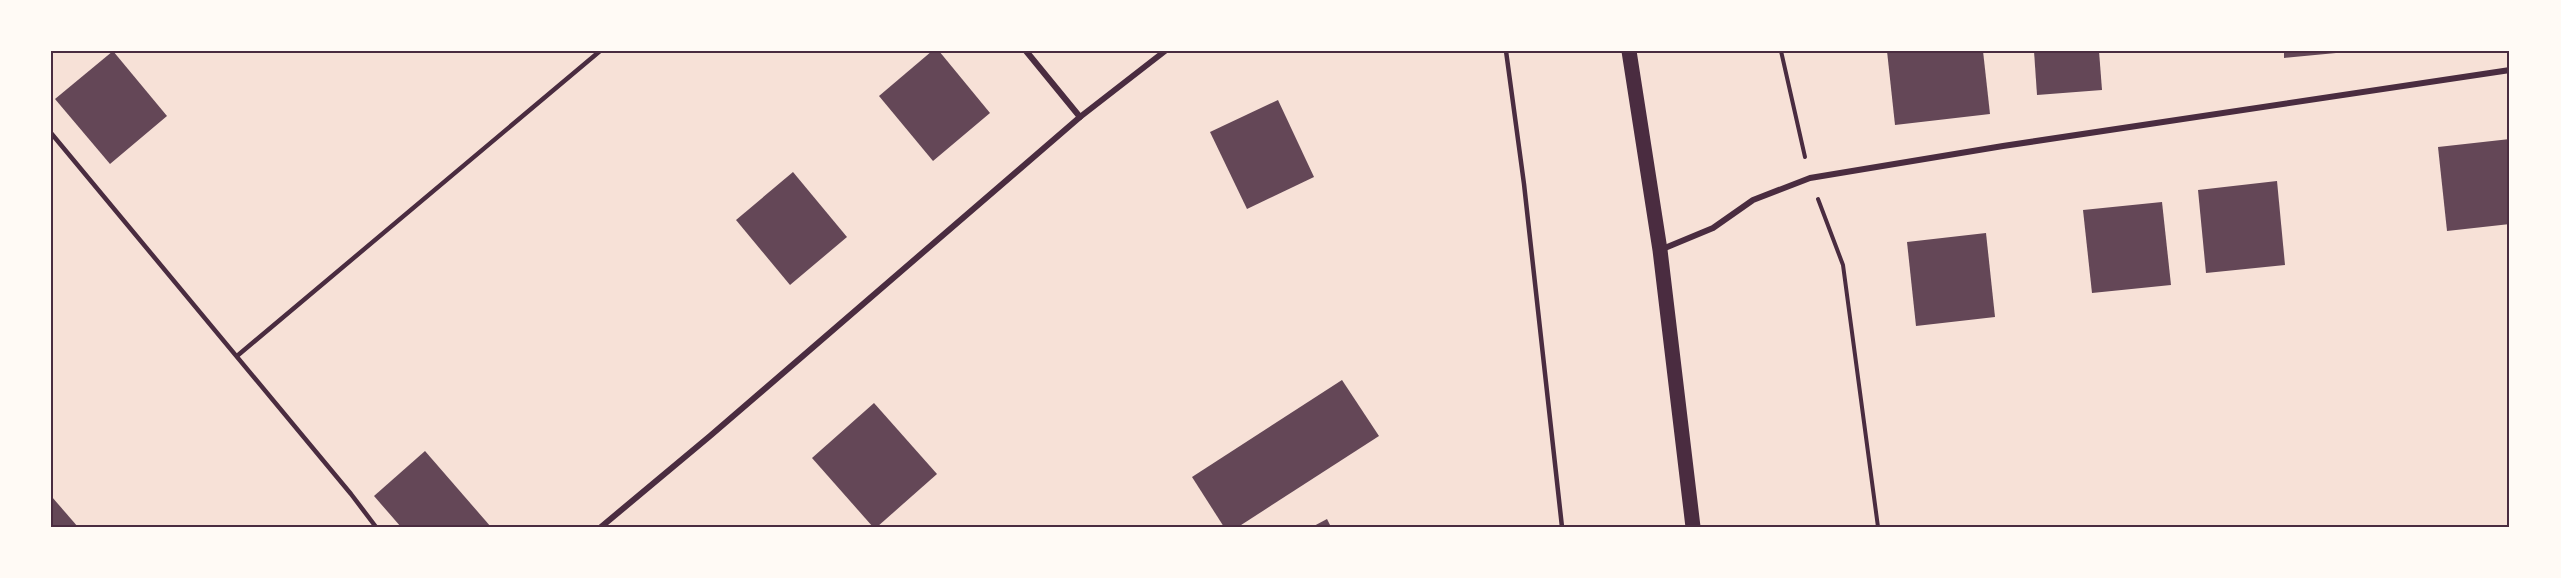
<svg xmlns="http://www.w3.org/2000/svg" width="2561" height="578" font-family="Overpass,sans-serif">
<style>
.building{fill:#644757}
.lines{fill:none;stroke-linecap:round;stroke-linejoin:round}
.path{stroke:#4a2c40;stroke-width:4}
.service{stroke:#4a2c40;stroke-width:4.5}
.minor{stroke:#4a2c40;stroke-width:6}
.primary{stroke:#4a2c40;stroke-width:15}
.neatline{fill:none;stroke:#4a2c40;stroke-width:2}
</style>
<rect width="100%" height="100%" fill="#f7e1d7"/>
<g class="building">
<path d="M113 51 167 116 110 164 55 99Z"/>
<path d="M932 51H939L990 113 933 161 879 96Z"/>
<path d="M1887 51H1983L1990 114 1895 125Z"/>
<path d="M2034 51H2099L2102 90 2037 95Z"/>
<path d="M2284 51H2336V53L2284 58Z"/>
<path d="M1278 100 1314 177 1247 209 1210 132Z"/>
<path d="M2510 139V224L2447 231 2438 147Z"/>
<path d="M793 172 847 237 790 285 736 220Z"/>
<path d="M2277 181 2285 265 2206 273 2198 190Z"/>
<path d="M2162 202 2171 285 2092 293 2083 210Z"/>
<path d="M1986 233 1995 317 1916 326 1907 242Z"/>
<path d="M1342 380 1379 436 1238 527H1224L1192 477Z"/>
<path d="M874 403 937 474 877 527H873L812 458Z"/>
<path d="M425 451 491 527H401L374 496Z"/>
<path d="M52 497 78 527H51Z"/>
<path d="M1327 519 1331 527H1312Z"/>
</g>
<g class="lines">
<g class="path">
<path d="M1781 51 1805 157"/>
<path d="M1818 199 1843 265 1878 527"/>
</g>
<g class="service">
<path d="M1506 51 1524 184 1562 527"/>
<path d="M51 133 351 494 376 527"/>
<path d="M237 356 600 51"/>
</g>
<g class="minor">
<path d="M1026 51 1080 117"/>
<path d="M1660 250 1713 228 1753 200 1810 178 2003 146 2510 70"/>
<path d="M601 527 710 436 1080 117 1165 51"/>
</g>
<path class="primary" d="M1629 51 1660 250 1693 527"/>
</g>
<rect width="2561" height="578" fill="none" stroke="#fffaf5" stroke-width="105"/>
<rect x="52" y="52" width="2456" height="474" class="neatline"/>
</svg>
